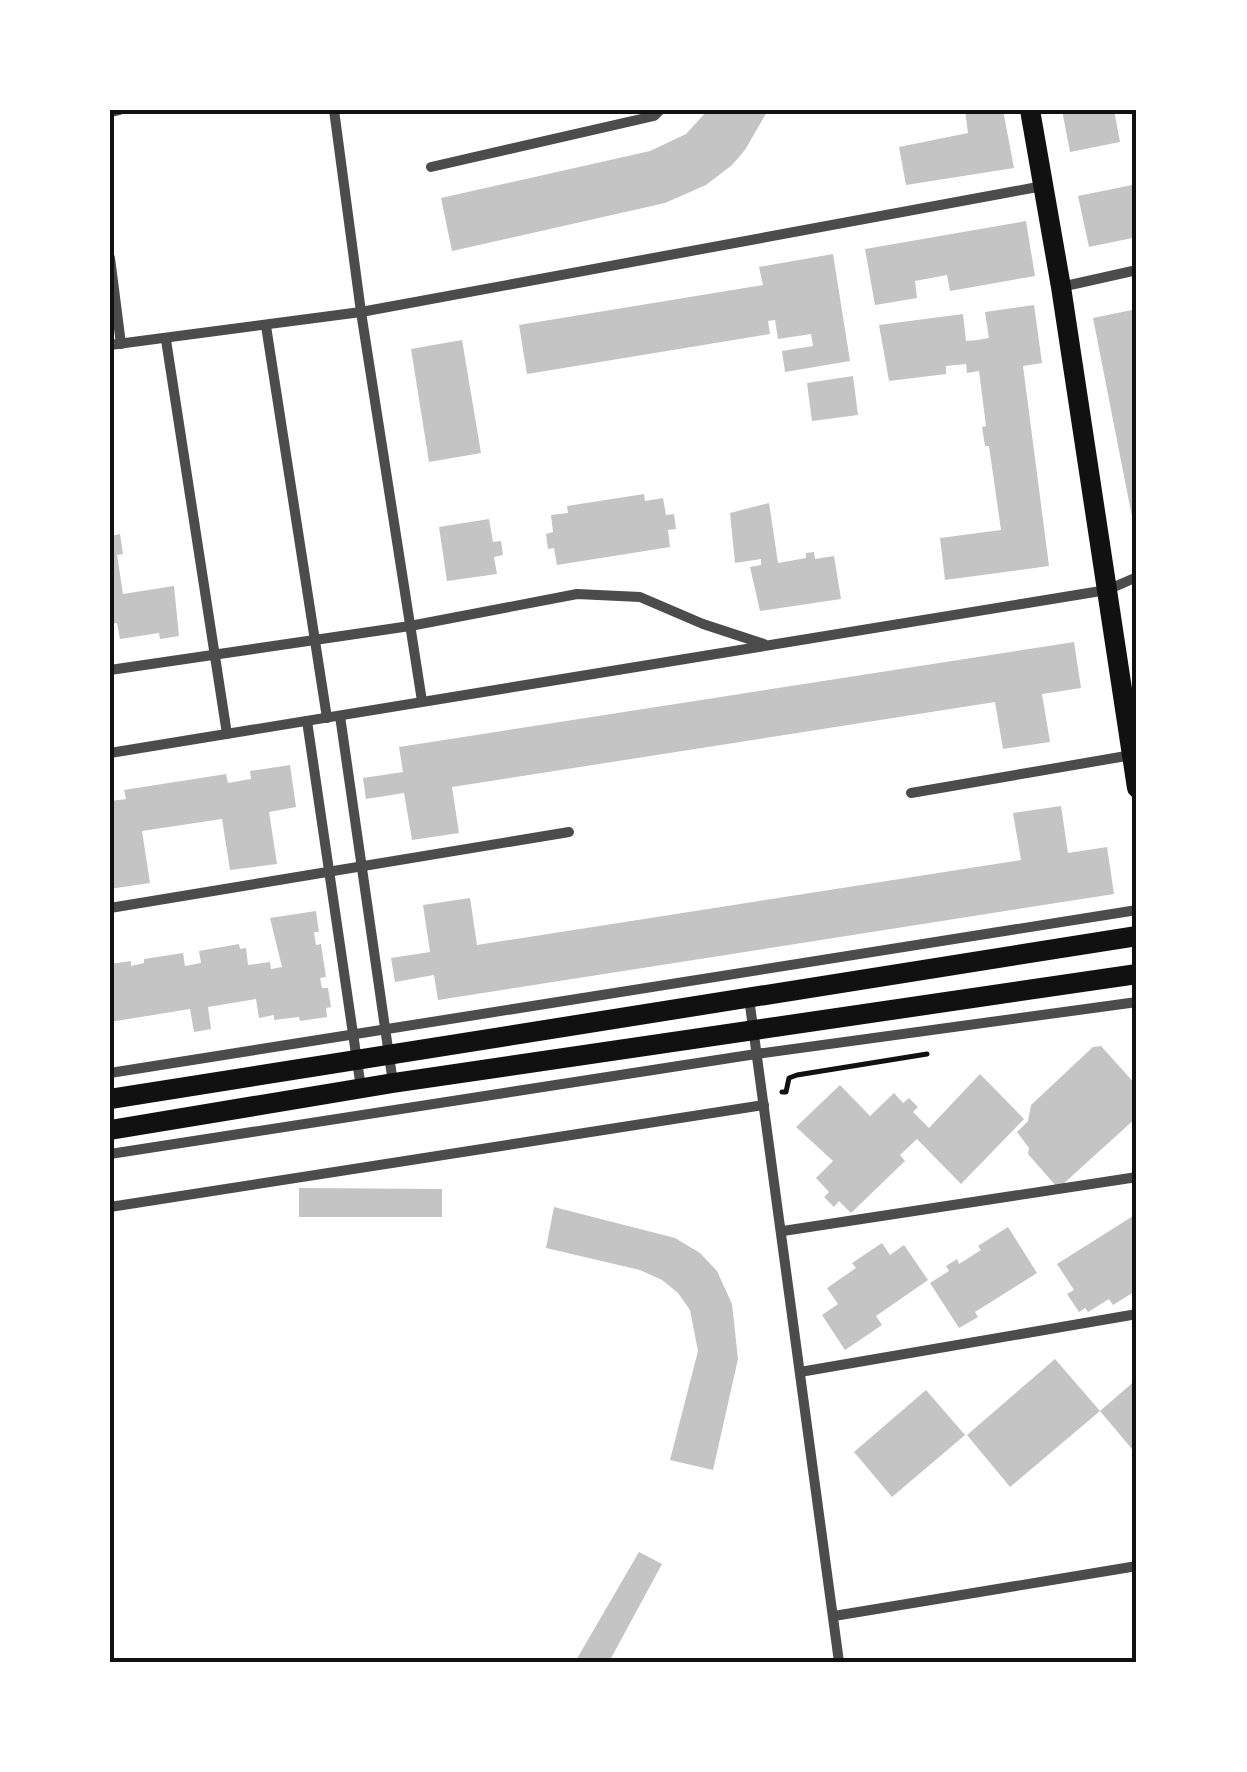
<svg xmlns="http://www.w3.org/2000/svg" width="1247" height="1772" font-family="'DejaVu Sans',sans-serif">
<style>
.building{fill:#c4c4c4}
.lines{fill:none;stroke-linecap:round;stroke-linejoin:round}
.path{stroke:#111;stroke-width:5}
.minor{stroke:#4c4c4c;stroke-width:10}
.secondary{stroke:#111;stroke-width:20}
.neatline{fill:none;stroke:#111;stroke-width:4}
</style>
<rect width="100%" height="100%" fill="#fff"/>
<g class="building">
<path d="M708 110H768L745 150 732 165 706 185 665 203 452 251 441 198 650 151 686 134Z"/>
<path d="M965 110H1003L1014 168 906 185 899 147 968 133Z"/>
<path d="M1062 110H1114L1120 142 1070 152Z"/>
<path d="M1137 184V237L1089 247 1078 196Z"/>
<path d="M1026 221 1035 276 950 291 947 275 915 281 917 298 875 305 865 249Z"/>
<path d="M833 254 850 361 785 372 782 351 813 346 811 334 778 339 775 320 768 321 770 334 527 374 519 325 763 285 759 267Z"/>
<path d="M1034 305 1042 363 1023 366 1049 566 945 580 940 538 1001 530 989 446H985L982 427 986 426 979 371 967 373 966 364 946 366V374L889 381 879 325 963 314 966 341 978 340 989 338 985 312Z"/>
<path d="M1137 309V532H1135L1093 318Z"/>
<path d="M462 340 481 453 429 462 411 349Z"/>
<path d="M853 376 858 415 812 421 807 383Z"/>
<path d="M644 494 645 501 663 498 666 515 674 514 676 529 668 530 670 547 557 565 554 548 548 549 546 534 553 532 551 515 568 513 567 506Z"/>
<path d="M769 503 778 563 806 558V553L814 552 815 559 834 556 841 599 760 611 750 567 761 565V559L735 563 730 513Z"/>
<path d="M489 519 493 542 501 541 503 555 494 557 497 574 447 581 439 527Z"/>
<path d="M120 534 123 554 117 555 123 594 174 586 179 636 160 639 159 633 120 639 117 623 110 624V536Z"/>
<path d="M1074 642 1081 688 1042 694 1050 742 1003 749 995 702 452 787 459 833 412 840 404 793 366 799 363 778 403 772 399 747Z"/>
<path d="M290 765 296 807 269 812 277 864 230 870 222 819 142 831 150 883 110 889V801L126 799 124 790 226 774 228 783 251 779 250 771Z"/>
<path d="M1061 806 1068 853 1107 847 1114 894 438 1000 434 975 395 982 391 958 430 952 423 905 470 898 477 945 1021 860 1013 813Z"/>
<path d="M316 911 319 932H314L316 945 321 944 326 977 320 978 322 988H328L331 1007 326 1008 327 1017 300 1021 299 1017 274 1020V1015L259 1018 256 999 208 1007 211 1029 194 1032 190 1009 110 1022V964L131 961V966L144 963V959L183 953 185 966 201 963 199 951 239 944 240 949 246 948 248 965 270 962 271 969 282 967 270 918Z"/>
<path d="M1101 1046 1137 1086V1117L1062 1185 1056 1186 1028 1154 1029 1148 1017 1132 1028 1121 1031 1105 1093 1047Z"/>
<path d="M980 1074 1024 1119 961 1184 917 1139 900 1155 905 1161 851 1213 839 1201 834 1207 824 1197 829 1192 816 1178 833 1161 796 1127 840 1085 870 1116 894 1093 903 1103 909 1098 918 1107 913 1112 929 1128Z"/>
<path d="M299 1188 442 1189V1217H299Z"/>
<path d="M554 1207 675 1238 700 1253 717 1271 732 1304 738 1359 713 1470 670 1460 698 1351 690 1310 678 1293 662 1280 640 1270 546 1248Z"/>
<path d="M1133 1216 1137 1221V1290L1113 1305 1109 1299 1088 1312 1085 1308 1079 1312 1067 1294 1074 1290 1057 1264Z"/>
<path d="M1008 1227 1037 1273 975 1312 978 1317 959 1328 930 1283 949 1271 946 1266 957 1259 959 1264 981 1250 978 1246Z"/>
<path d="M882 1243 890 1255 904 1245 928 1280 876 1316 882 1325 845 1350 822 1315 838 1304 827 1288 856 1268 852 1263Z"/>
<path d="M1055 1359 1100 1411 1010 1487 967 1435Z"/>
<path d="M1137 1379V1455L1100 1411Z"/>
<path d="M926 1390 965 1435 892 1497 854 1452Z"/>
<path d="M639 1552 662 1564 609 1662H575Z"/>
</g>
<g class="lines">
<path class="path" d="M782 1092H786L789 1078 797 1075 927 1054"/>
<g class="minor">
<path d="M334 110 361 312 422 701"/>
<path d="M110 112 119 110"/>
<path d="M431 167 654 116 660 110"/>
<path d="M110 258 121 344"/>
<path d="M1061 287 1137 270"/>
<path d="M266 326 327 718"/>
<path d="M166 340 227 734"/>
<path d="M110 345 361 312 1043 186"/>
<path d="M110 670 410 626 577 594 640 597 703 624 764 644"/>
<path d="M340 716 393 1083"/>
<path d="M307 721 361 1088"/>
<path d="M110 753 1107 590 1137 577"/>
<path d="M911 793 1132 755"/>
<path d="M110 908 569 832"/>
<path d="M749 998 839 1662"/>
<path d="M110 1073 1137 910"/>
<path d="M110 1154 756 1054 1137 1002"/>
<path d="M110 1207 764 1105"/>
<path d="M783 1231 1137 1177"/>
<path d="M800 1372 1137 1314"/>
<path d="M834 1616 1137 1566"/>
</g>
<g class="secondary">
<path d="M1030 110 1061 287 1137 788"/>
<path d="M110 1099 1137 936"/>
<path d="M110 1130 393 1083 1137 974"/>
</g>
</g>
<rect width="1247" height="1772" fill="none" stroke="#ffffff" stroke-width="225"/>
<rect x="112" y="112" width="1022" height="1548" class="neatline"/>
</svg>
